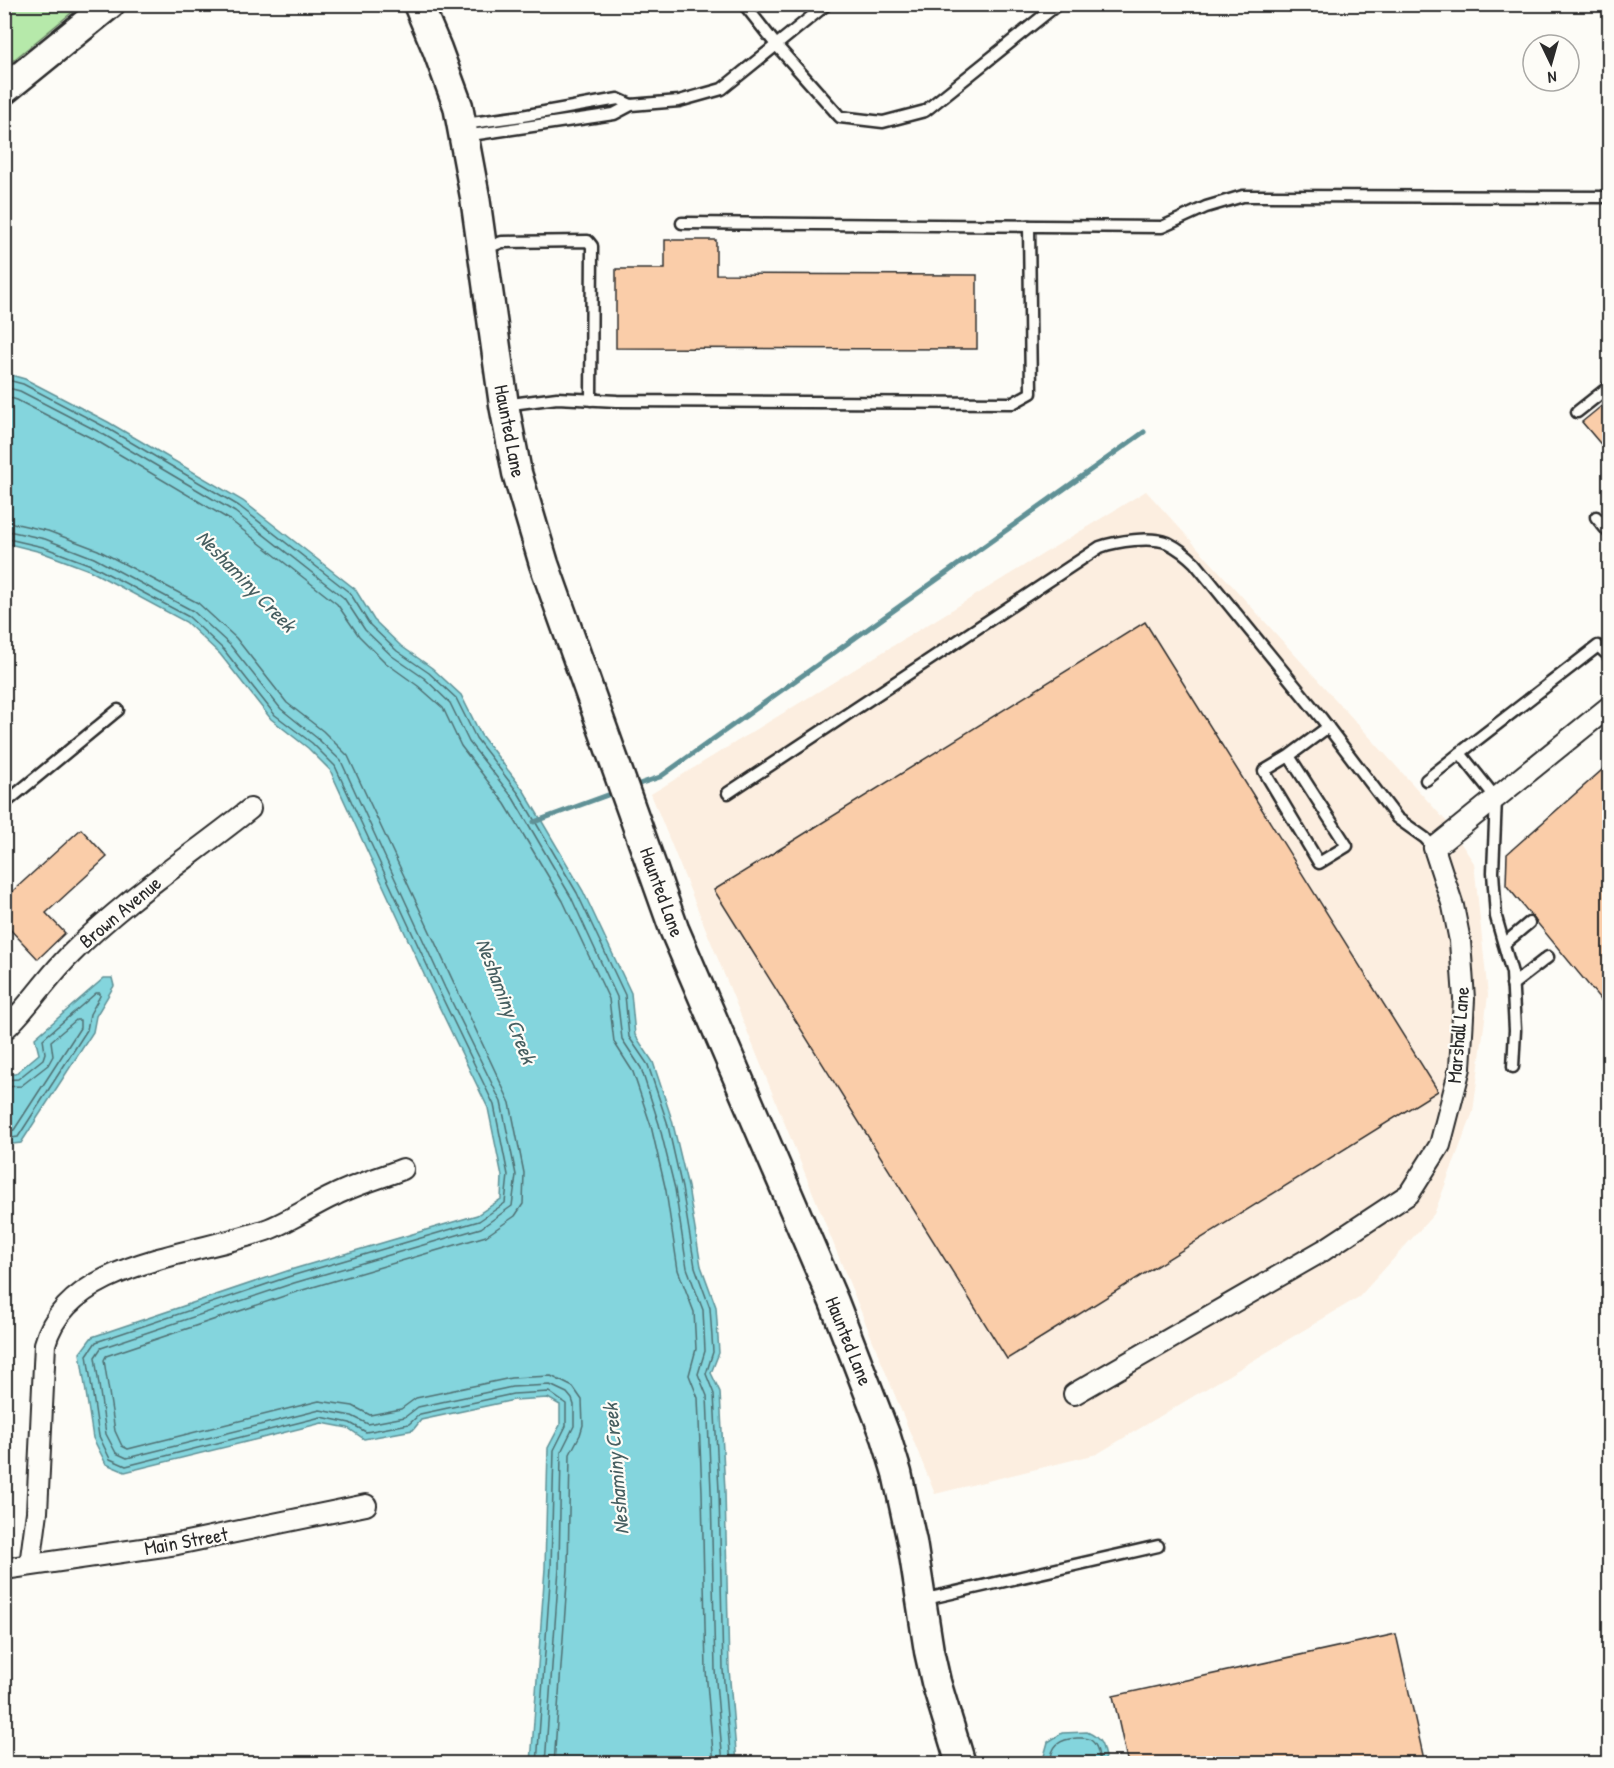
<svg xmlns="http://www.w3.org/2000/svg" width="1614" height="1768" font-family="'Patrick Hand',sans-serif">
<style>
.built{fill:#fceee0}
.green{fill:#b6e9aa;stroke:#708a6a;stroke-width:1.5}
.water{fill:#84d5dd;stroke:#609196;stroke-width:1.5}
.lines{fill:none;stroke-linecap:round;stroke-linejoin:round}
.shore{stroke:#4f6f72;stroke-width:1.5}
.stream{stroke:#609196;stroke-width:5}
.building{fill:#facda9;stroke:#2b2b2b;stroke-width:1.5}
.lane-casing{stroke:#2b2b2b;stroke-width:15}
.street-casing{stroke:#2b2b2b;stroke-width:24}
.secondary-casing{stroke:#2b2b2b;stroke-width:33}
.lane{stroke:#fdfcf7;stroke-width:10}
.street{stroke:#fdfcf7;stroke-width:20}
.secondary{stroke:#fdfcf7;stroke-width:28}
.labels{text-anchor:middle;stroke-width:4.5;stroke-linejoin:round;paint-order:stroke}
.street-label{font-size:20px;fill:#2b2b2b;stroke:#fdfcf7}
.water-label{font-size:21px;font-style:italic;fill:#465e60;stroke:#fdfcf7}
</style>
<rect width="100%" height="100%" fill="#fdfcf7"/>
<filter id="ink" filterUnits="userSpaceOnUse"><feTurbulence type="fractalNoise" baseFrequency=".0167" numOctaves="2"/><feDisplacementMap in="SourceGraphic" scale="12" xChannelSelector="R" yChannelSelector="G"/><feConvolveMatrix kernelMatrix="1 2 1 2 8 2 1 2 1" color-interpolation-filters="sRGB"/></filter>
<g filter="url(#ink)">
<path class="built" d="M1146 491 1446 821 1474 863 1488 995 1473 1112 1434 1214 1359 1297 1097 1454 935 1494 651 794Z"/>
<path class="green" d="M5 4H81V5L5 67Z"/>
<g class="water">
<path d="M4 373 25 379 108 422 243 501 355 589 374 620 401 646 432 668 461 695 481 735 524 791 583 891 631 993 635 1035 653 1062 672 1120 688 1187 701 1266 716 1307 719 1353 711 1373 720 1392 725 1491 729 1669 737 1763H531L545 1568 548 1448 560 1425V1405L548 1398 514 1400 421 1420 413 1430 364 1439 348 1428 322 1423 125 1472 106 1464 93 1438 80 1353 92 1337 290 1270 477 1215 501 1199 502 1176 488 1108 433 994 330 770 308 748 271 719 220 654 186 622 89 570 41 552 5 543Z"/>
<path d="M104 978H112L114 986 96 1016 93 1032 21 1143 5 1145V1074H15L39 1054 35 1038Z"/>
<path d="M1087 1732C1103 1739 1103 1747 1106 1763H1045L1044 1756 1048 1742 1062 1733Z"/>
</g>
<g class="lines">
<g class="shore">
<path d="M4 379 23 384 105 427 239 506 350 593 370 625 397 651 429 673 456 698 476 738 519 794 577 893 625 995 629 1037 648 1065 667 1122 682 1188 695 1267 710 1308 713 1352 706 1374 714 1394 719 1491 723 1670 731 1764"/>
<path d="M4 387 20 391 101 433 235 512 344 598 365 630 392 656 424 678 450 703 469 742 513 798 571 897 617 997 622 1039 641 1068 659 1124 675 1189 687 1268 703 1310 705 1351 698 1374 707 1396 711 1491 715 1670 723 1764"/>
<path d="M4 396 17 400 97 441 230 520 337 604 359 636 386 663 418 686 443 708 461 746 505 804 563 901 609 999 614 1042 633 1072 651 1126 666 1191 678 1270 694 1312 696 1349 689 1375 698 1398 702 1492 706 1671 714 1764"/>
<path d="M4 521 48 531 98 550 198 603 236 638 287 703 323 731 348 756 510 1103 524 1173 523 1204 515 1216 486 1236 296 1292 106 1356 104 1360 115 1431 122 1446 128 1449 319 1401 353 1406 370 1415 401 1409 416 1398 511 1378 551 1376 573 1387 582 1400 583 1425 580 1435 570 1454 568 1569 554 1764"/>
<path d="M4 530 45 539 94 558 193 611 230 645 281 709 317 738 341 761 445 988 501 1102 516 1175 512 1206 481 1228 294 1283 101 1348 95 1357 106 1434 116 1453 127 1458 320 1410 352 1416 368 1424 405 1417 418 1407 512 1387 550 1385 567 1393 572 1399 574 1405V1426L561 1452 559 1568 545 1764"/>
<path d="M4 538 43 547 91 565 189 617 224 650 275 715 312 743 335 766 439 991 494 1105 508 1175 505 1203 479 1221 291 1276 96 1342 87 1355 99 1436 110 1459 126 1466 321 1417 350 1423 366 1432 409 1424 420 1414 513 1394 549 1392 566 1404V1426L554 1450 551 1568 537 1764"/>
<path d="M4 1080 18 1079 43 1059 45 1053 43 1039 96 993H100V996L90 1014 87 1030 18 1137 4 1139"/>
<path d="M4 1087 21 1086 48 1065 53 1056 51 1041 76 1020H80V1028L14 1130 4 1132"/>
<path d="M1051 1764C1050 1745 1060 1739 1077 1738 1082 1738 1088 1737 1092 1741 1098 1746 1099 1756 1100 1764"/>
</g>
<g class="stream">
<path d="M633 786 660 777 1144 432"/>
<path d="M534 822 616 792"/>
</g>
</g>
<g class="building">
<path d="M665 240H716V274L977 275V349L616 348V269H665Z"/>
<path d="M1610 399V455L1582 422Z"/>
<path d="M1145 622 1438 1091 1007 1359 714 890Z"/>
<path d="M1610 763V1011L1506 885 1507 854Z"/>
<path d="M81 829 107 857 46 913 65 933 38 959 4 923V899Z"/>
<path d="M1396 1634 1425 1764H1128L1113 1696Z"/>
</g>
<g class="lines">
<g class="lane-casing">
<g id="lane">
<path d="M744 4 777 46 840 117 883 122 925 111 1058 4"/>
<path d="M464 124 522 116 618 99 631 105"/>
<path d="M464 136 614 114 631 105 679 101 722 89 827 4"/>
<path d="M682 223 1162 227 1206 207 1243 196 1610 197"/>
<path d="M484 249 502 242 588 241 592 246 591 400"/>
<path d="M504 405 557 398 617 401 1013 403 1031 393 1029 226"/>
<path d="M1577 412 1610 386"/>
<path d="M1596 517 1610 534"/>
<path d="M1460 753 1598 646 1610 657"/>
<path d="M1289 756 1264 771 1319 863 1347 846 1289 756 1328 727"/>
<path d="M1426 780 1460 753 1496 798 1493 872 1496 917 1512 973 1515 1030 1513 1067"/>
<path d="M728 793 1100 547C1117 541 1151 536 1168 543 1178 548 1187 555 1195 563L1322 719 1397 818 1425 838 1434 848"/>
<path d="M4 804 118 710"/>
<path d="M1504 944 1529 923"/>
<path d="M1512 985 1548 957"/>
<path d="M921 1600 1158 1546"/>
</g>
</g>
<g class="street-casing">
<g id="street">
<path d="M4 1030C29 1007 47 977 71 954 125 899 190 857 250 809"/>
<path d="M1074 1394 1324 1250 1409 1194 1440 1145 1460 1068 1464 999 1460 941 1453 906 1434 848 1610 706"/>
<path d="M30 1565 37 1512 45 1344C67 1261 198 1255 266 1230 290 1221 311 1206 335 1195 357 1184 380 1178 403 1169"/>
<path d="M4 1569 177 1544 366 1505"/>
</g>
</g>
<g class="secondary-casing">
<g id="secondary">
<path d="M418 4 437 49 458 106 475 197 504 405 517 473 544 564 674 929 834 1302 886 1437 897 1473 912 1542 929 1651 936 1682 961 1764"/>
<path d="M4 90 110 4"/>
</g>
</g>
<use href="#lane" class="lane"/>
<use href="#street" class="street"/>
<use href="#secondary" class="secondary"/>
</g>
</g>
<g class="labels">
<g class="street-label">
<text transform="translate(510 431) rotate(79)" y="7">Haunted Lane</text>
<text transform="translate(662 892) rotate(70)" y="7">Haunted Lane</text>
<text transform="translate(120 912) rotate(-40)" y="7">Brown Avenue</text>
<text transform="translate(1458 1035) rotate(-85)" y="7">Marshall Lane</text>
<text transform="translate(849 1341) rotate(68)" y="7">Haunted Lane</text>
<text transform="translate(186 1541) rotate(-10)" y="7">Main Street</text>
</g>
<g class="water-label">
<text transform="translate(246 581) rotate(46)" y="7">Neshaminy Creek</text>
<text transform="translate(506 1001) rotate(69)" y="7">Neshaminy Creek</text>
<text transform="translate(616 1469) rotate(-95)" y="7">Neshaminy Creek</text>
</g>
</g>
<rect width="1614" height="1768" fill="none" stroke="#fdfcf7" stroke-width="24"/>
<rect x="12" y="12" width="1590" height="1744" fill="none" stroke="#2b2b2b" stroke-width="2" filter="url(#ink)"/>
<g transform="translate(1551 63) rotate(175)"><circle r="28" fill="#fdfcf7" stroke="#a9a8a5" stroke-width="1.5"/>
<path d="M0-4.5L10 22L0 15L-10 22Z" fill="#2b2b2b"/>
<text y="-9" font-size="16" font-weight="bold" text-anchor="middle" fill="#2b2b2b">N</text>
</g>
</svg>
